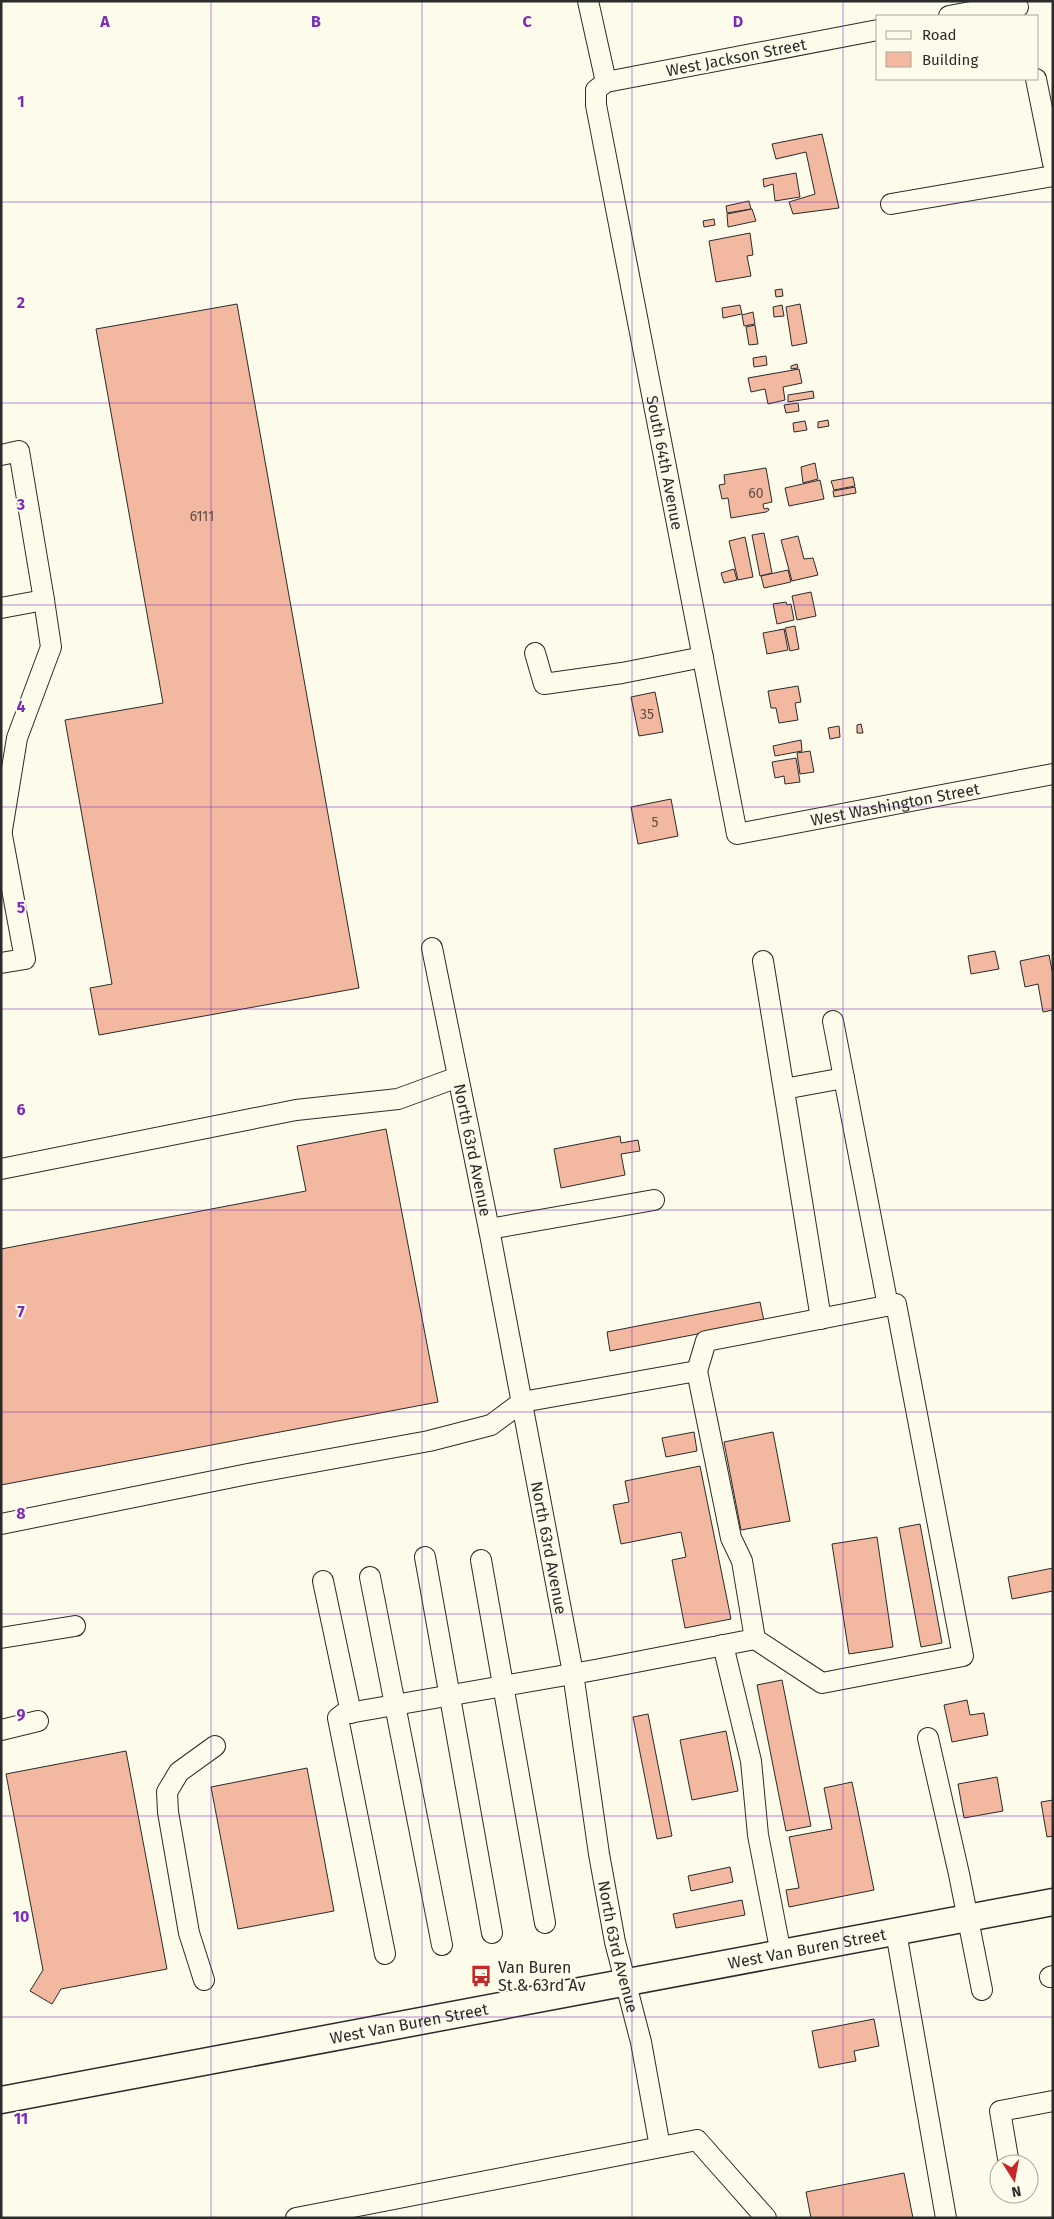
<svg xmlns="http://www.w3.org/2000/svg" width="1054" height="2219" font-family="'Fira Sans',sans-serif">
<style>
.building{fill:#f2b8a0;stroke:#2b2b2b}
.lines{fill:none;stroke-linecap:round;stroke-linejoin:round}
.minor-casing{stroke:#2b2b2b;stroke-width:22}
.major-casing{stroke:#2b2b2b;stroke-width:29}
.minor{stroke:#fdfbea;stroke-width:20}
.major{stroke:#fdfbea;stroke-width:26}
.grid{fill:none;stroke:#7b2cbf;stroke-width:1;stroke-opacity:0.55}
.labels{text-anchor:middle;stroke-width:4;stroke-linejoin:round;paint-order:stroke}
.number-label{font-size:14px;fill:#5d4e48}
.street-label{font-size:16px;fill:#2b2b2b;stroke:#fdfbea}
.poi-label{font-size:16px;fill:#2b2b2b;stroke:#fdfbea;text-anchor:start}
.grid-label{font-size:16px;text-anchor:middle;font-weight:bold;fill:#7b2cbf;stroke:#fdfbea;stroke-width:4;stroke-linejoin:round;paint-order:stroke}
</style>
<rect width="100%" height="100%" fill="#fdfbea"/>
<g class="building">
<path d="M822 134 839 208 793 214 789 202 815 194 806 152 776 159 772 144Z"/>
<path d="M796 173 800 197 775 201 773 184 764 187 763 179Z"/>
<path d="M749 201 751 209 727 213 726 206Z"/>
<path d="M752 209 756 221 728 227 727 214Z"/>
<path d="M714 219 715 225 704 227 703 221Z"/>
<path d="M750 233 753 255 747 256 751 276 716 282 709 241Z"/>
<path d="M782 289 783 296 776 297 775 290Z"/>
<path d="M237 304 359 988 99 1035 90 988 112 984 65 720 163 703 96 329Z"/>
<path d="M800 304 807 343 792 346 786 307Z"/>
<path d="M740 305 742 314 723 318 722 308Z"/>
<path d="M782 305 784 316 774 317 773 307Z"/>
<path d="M753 312 755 324 744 326 742 315Z"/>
<path d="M755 325 758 344 749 345 746 327Z"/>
<path d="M766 356 767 365 754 367 753 358Z"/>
<path d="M797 364 798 368 791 369V366Z"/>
<path d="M799 369 802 383 783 387 785 400 768 404 765 389 751 392 748 378Z"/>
<path d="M813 391 814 398 788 402V395Z"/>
<path d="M798 403 799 411 786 413 784 405Z"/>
<path d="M828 420 829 426 818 428V422Z"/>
<path d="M805 421 807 430 794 432 793 423Z"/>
<path d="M815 463 818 479 803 483 801 467Z"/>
<path d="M766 468 772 502 763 504 764 509 768 508 769 510 766 512 731 518 728 498 722 499 719 485 725 484 724 475Z"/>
<path d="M853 477 855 486 834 490 831 481Z"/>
<path d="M820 480 824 499 789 506 785 488Z"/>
<path d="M855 487 856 493 834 497 833 491Z"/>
<path d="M764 533 772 573 760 576 752 535Z"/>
<path d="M798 536 804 559 813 558 818 575 792 581 781 540Z"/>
<path d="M745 537 753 577 738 580 729 541Z"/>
<path d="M734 569 737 580 724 583 721 573Z"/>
<path d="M788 570 791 582 764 588 761 576Z"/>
<path d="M811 592 816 616 797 620 792 596Z"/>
<path d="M786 602 787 605 791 604 794 620 777 624 773 604Z"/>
<path d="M795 626 799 649 790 651 785 628Z"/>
<path d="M784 629 788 650 767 654 763 633Z"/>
<path d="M798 686 801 702 795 703 798 720 779 723 776 708H771L768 691Z"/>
<path d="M655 692 663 732 639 736 631 697Z"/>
<path d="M861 724 863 733H857V725Z"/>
<path d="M839 726 840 737 830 739 828 728Z"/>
<path d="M801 740 802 751 775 756 773 746Z"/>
<path d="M810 751 814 772 800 774 797 753Z"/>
<path d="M796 758 800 782 785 784 784 776 775 778 772 762Z"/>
<path d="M671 799 678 836 638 844 631 807Z"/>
<path d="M995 951 999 969 971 974 968 956Z"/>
<path d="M1049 955 1053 975V1010L1043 1012 1038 984 1025 987 1020 961Z"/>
<path d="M386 1129 438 1402 1 1485V1249L306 1191 297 1146Z"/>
<path d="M620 1136 621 1143 638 1140 640 1151 621 1154 625 1175 561 1188 554 1149Z"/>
<path d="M760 1302 764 1321 610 1351 607 1332Z"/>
<path d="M694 1432 697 1451 666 1457 662 1438Z"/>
<path d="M773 1432 790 1521 741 1530 724 1442Z"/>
<path d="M700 1466 731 1619 685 1628 672 1560 686 1557 681 1532 621 1544 613 1505 629 1502 625 1481Z"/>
<path d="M920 1524 942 1643 921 1647 899 1528Z"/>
<path d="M877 1537 893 1647 849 1654 832 1544Z"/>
<path d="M1053 1568V1591L1012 1599 1008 1577Z"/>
<path d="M782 1680 811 1826 786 1831 757 1685Z"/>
<path d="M967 1700 970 1715 984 1713 988 1735 952 1742 944 1705Z"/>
<path d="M648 1714 672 1836 657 1839 633 1717Z"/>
<path d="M726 1731 738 1791 692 1800 680 1740Z"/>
<path d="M126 1751 167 1969 61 1989 52 2004 30 1991 43 1970 6 1774Z"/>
<path d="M307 1768 334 1911 238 1929 211 1787Z"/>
<path d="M997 1777 1003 1811 964 1818 958 1784Z"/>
<path d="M852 1782 874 1890 789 1907 786 1890 799 1888 789 1837 832 1829 824 1788Z"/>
<path d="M1053 1800V1836L1047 1837 1041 1802Z"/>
<path d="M730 1867 733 1882 691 1891 688 1876Z"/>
<path d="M742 1900 745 1915 676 1928 673 1914Z"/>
<path d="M487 1973 488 1976 478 1978V1975Z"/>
<path d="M874 2019 879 2046 854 2051 856 2061 819 2068 812 2031Z"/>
<path d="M904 2173 913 2218H811L806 2192Z"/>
</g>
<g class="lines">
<g class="minor-casing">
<g id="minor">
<path d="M588 1 606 82"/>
<path d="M949 16 1004 6 1018 7"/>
<path id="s1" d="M878 30 606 82 596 90V105L737 834 1053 774"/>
<path d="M1036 79 1053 163"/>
<path d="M891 204 1053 176"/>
<path d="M1 455 19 451 44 600"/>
<path d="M1 608 44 600 51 647 17 738 2 830"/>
<path d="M535 653 544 684 622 673 703 657"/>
<path d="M1 830 25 959 1 963"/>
<path id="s2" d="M432 948 489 1229 573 1673 599 1854 615 1942 641 2042 660 2147"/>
<path d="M763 961 821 1319"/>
<path d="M833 1021 888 1306"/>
<path d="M784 1089 844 1078"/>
<path d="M1 1169 296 1110 398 1099 458 1077"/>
<path d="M489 1229 654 1200"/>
<path d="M697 1371 706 1341 896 1304 963 1656 822 1683 755 1639"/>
<path d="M1 1524 248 1474 429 1441 491 1425 522 1402 697 1371 731 1538 742 1561 755 1639 595 1670 343 1714 338 1718 385 1954"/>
<path d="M425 1557 492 1933"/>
<path d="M481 1560 545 1923"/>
<path d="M370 1577 442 1945"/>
<path d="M323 1581 351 1713"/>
<path d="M1 1638 75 1626"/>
<path d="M723 1645 751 1761 758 1835 781 1954"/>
<path d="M1 1730 38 1721"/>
<path d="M928 1738 959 1874 982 1990"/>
<path d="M896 1932 946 2218"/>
<path d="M1050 1977 1053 1976"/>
<path d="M204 1980 189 1933 168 1812 167 1792 179 1772 215 1746"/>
<path d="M1009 2164 1000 2111 1053 2101"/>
<path d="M296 2218 697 2140 766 2218"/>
</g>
</g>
<g class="major-casing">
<g id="major">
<path id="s3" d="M1 2100 1053 1902"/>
</g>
</g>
<use href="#minor" class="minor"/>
<use href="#major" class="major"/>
</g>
<path class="grid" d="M211 1V2218M422 1V2218M632 1V2218M843 1V2218M1 202H1053M1 403H1053M1 605H1053M1 807H1053M1 1009H1053M1 1210H1053M1 1412H1053M1 1614H1053M1 1816H1053M1 2017H1053"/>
<defs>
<g id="bus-bare" transform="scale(1.725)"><path d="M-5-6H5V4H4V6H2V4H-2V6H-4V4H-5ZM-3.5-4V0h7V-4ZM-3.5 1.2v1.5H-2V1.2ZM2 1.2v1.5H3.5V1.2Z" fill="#c62828" stroke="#fdfbea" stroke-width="2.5" paint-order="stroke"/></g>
</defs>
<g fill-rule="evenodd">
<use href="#bus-bare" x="481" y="1976"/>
</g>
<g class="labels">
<g class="number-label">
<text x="756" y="498">60</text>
<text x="202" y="521">6111</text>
<text x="647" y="719">35</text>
<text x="655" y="827">5</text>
</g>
<g class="street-label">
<text transform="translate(736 57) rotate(-11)" y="6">West Jackson Street</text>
<text dy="6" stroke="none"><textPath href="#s1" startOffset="669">South 64th Avenue</textPath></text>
<text dy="6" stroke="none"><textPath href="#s1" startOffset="1208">West Washington Street</textPath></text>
<text dy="6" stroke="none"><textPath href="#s2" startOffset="206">North 63rd Avenue</textPath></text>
<text dy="6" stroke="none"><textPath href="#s2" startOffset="611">North 63rd Avenue</textPath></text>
<text dy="6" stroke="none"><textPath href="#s2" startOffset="1016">North 63rd Avenue</textPath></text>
<text dy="6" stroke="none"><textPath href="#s3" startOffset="820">West Van Buren Street</textPath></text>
<text dy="6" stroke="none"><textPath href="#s3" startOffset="415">West Van Buren Street</textPath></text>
</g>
<g class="poi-label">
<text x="498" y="1973">Van Buren<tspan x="498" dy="18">St &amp; 63rd Av</tspan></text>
</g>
</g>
<g class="grid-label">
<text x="105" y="27">A</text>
<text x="316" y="27">B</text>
<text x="527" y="27">C</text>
<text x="738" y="27">D</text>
<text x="21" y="107">1</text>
<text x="21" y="308">2</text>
<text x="21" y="510">3</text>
<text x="21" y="712">4</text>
<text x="21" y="913">5</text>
<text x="21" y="1115">6</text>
<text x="21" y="1317">7</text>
<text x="21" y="1519">8</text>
<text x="21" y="1720">9</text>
<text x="21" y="1922">10</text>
<text x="21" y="2124">11</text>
</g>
<rect width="1054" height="2219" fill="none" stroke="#2b2b2b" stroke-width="5"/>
<rect x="876" y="15" width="162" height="65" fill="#fdfbea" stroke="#a9a89e"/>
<rect x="886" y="31" width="25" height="8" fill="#fdfbea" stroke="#a9a89e"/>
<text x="922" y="40" font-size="15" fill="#2b2b2b">Road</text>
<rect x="886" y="52" width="25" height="15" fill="#f2b8a0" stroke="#a9a89e"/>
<text x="922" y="65" font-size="15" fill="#2b2b2b">Building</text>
<g transform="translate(1014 2179) rotate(169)"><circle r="24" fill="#fdfbea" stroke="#a9a89e"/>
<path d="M0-4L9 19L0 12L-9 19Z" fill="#c62828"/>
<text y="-8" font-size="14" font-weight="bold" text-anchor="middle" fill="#2b2b2b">N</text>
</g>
</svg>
